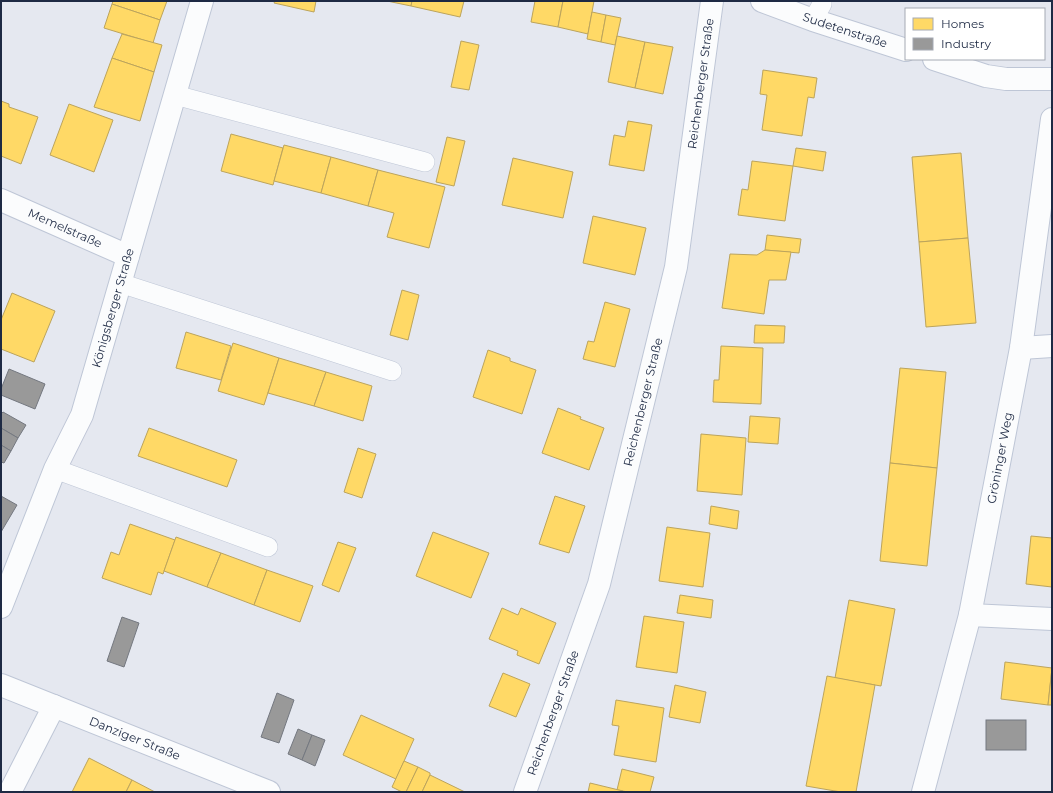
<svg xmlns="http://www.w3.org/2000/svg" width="1053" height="793" font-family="Montserrat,sans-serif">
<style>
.homes{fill:#ffd966;stroke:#bca45c}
.industry{fill:#999;stroke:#747880}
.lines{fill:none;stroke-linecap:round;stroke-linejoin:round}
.lane-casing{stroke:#bec6d6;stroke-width:20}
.street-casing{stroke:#bec6d6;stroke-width:24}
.lane{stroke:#fbfcfd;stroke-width:19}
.street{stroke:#fbfcfd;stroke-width:22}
.labels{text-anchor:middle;stroke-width:4;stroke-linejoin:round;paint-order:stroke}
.street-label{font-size:12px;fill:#1e2a44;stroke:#fff}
</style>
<rect width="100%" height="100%" fill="#e5e8f0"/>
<g class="homes">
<path d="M113 1H167L160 20 112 4Z"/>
<path d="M275 1H316L314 12 274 3Z"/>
<path d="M387 1H412L411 6Z"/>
<path d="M412 1H464L460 17 411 6Z"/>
<path d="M535 1H563L558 27 531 22Z"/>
<path d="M563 1H594L588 34 558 27Z"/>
<path d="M112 4 160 20 153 43 104 28Z"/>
<path d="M592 12 606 15 601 42 587 39Z"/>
<path d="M606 15 621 18 615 45 601 42Z"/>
<path d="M122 34 162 45 154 72 112 58Z"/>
<path d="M617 36 645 42 635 88 608 82Z"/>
<path d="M461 41 479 45 469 90 451 87Z"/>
<path d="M645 42 673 47 663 94 635 88Z"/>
<path d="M112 58 154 72 140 121 94 107Z"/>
<path d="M763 70 817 78 814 98 808 97 802 136 762 130 767 95 760 94Z"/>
<path d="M1 101 9 104V107L38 117 21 164 1 156Z"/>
<path d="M69 104 113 120 94 172 50 155Z"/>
<path d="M628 121 652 125 644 171 609 165 614 135 625 137Z"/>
<path d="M231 134 283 148 273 185 221 171Z"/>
<path d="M447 137 465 141 454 186 436 182Z"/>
<path d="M284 145 331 157 321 193 274 181Z"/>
<path d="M796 148 826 152 823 171 793 166Z"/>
<path d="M961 153 968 238 919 242 912 157Z"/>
<path d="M331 157 378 170 368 206 321 193Z"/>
<path d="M513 158 573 172 563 218 502 205Z"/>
<path d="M752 161 793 166 785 221 738 215 742 189 748 190Z"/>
<path d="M378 170 445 187 429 248 387 237 394 213 368 206Z"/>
<path d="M593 216 646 228 635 275 583 263Z"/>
<path d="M767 235 801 239 799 253 765 250Z"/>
<path d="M968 238 976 323 926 327 919 242Z"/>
<path d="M765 250 791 252 786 280H769L764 314 722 308 730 254 757 255Z"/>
<path d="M402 290 419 295 408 340 390 335Z"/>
<path d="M12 293 55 311 34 362 1 349V320Z"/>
<path d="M605 302 630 309 615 367 583 359 588 341 594 342Z"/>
<path d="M755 325 785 326 784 343H754Z"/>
<path d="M186 332 231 346 221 380 176 368Z"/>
<path d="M233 343 279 358 264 405 218 391Z"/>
<path d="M721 346 763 348 761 404 713 402 714 380H719Z"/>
<path d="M488 350 510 358V361L536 370 522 414 473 397Z"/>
<path d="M279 358 326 372 314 406 268 393Z"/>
<path d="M900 368 946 372 937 468 890 463Z"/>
<path d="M326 372 372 386 363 421 314 406Z"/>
<path d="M558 408 581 417 580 419 604 428 589 470 542 453Z"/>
<path d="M750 416 780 418 778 444 748 442Z"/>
<path d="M149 428 237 460 227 487 138 456Z"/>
<path d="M701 434 746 438 742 495 697 491Z"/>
<path d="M358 448 376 454 362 498 344 492Z"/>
<path d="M890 463 937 468 927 566 880 561Z"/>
<path d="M555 496 585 506 569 553 539 544Z"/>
<path d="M711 506 739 511 737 529 709 524Z"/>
<path d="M130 524 175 540 163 574 158 572 151 595 102 578 111 552 119 555Z"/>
<path d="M667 527 710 533 703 587 659 581Z"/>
<path d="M433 532 489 553 471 598 416 576Z"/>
<path d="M1031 536 1052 538V587L1026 584Z"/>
<path d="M176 537 221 553 207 587 164 571Z"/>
<path d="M338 542 356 548 339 592 322 585Z"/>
<path d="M221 553 267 570 254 605 207 587Z"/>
<path d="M267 570 313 586 300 622 254 605Z"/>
<path d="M680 595 713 600 711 618 677 613Z"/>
<path d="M849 600 895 609 881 686 835 678Z"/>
<path d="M502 608 518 615 521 608 556 623 539 664 517 655 518 651 489 639Z"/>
<path d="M644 616 684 622 677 673 636 667Z"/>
<path d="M1005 662 1052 668 1048 705 1001 699Z"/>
<path d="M1052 668V705H1048Z"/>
<path d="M503 673 530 684 516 717 489 706Z"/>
<path d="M827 676 875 685 856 792H841L806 786Z"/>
<path d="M675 685 706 692 700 723 669 717Z"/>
<path d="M616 700 664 708 656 762 614 755 619 726 612 725Z"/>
<path d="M361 715 414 739 396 779 343 755Z"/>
<path d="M89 758 132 780 126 792H72Z"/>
<path d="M404 761 418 767 406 792H402L392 787Z"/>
<path d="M418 767 430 773V775L422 792H406Z"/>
<path d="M622 769 654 777 650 792H628L617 790Z"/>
<path d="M430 775 465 792H422Z"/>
<path d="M132 780 155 792H126Z"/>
<path d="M590 783 623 791V792H588Z"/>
</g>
<g class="industry">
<path d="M9 369 45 384 35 409 1 395V389Z"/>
<path d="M3 412 26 425 18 438 1 428V414Z"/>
<path d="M1 428 18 438 11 451 1 445Z"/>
<path d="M1 445 11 451 4 463 1 462Z"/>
<path d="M1 496 17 505 1 532Z"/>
<path d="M122 617 139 623 124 667 107 661Z"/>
<path d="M277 693 294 700 279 743 261 737Z"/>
<rect x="986" y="720" width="40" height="30"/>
<path d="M298 729 312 735 302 760 288 754Z"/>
<path d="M312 735 325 740 315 766 302 760Z"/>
</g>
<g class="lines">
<g class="lane-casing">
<g id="lane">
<path d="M813 20 822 4V1"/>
<path d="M175 95 425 162"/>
<path d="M120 283 392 371"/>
<path d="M55 469 268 547"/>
</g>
</g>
<g class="street-casing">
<g id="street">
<path id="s1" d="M762 1 813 20 906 50"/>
<path d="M934 59 986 76 1006 79H1052"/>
<path id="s2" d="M1 200 128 256"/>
<path d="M1021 348 1052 346"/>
<path id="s3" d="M1 607 55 469 82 415 202 1"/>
<path d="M970 615 1052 619"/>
<path id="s4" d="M1 685 269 792"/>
<path d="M10 792 54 706"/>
<path id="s5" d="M525 792 599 584 676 267 712 1"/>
<path id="s6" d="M923 792 970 615 1021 348 1052 119"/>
</g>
</g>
<use href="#lane" class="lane"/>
<use href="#street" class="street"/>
</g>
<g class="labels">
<g class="street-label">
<text dy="4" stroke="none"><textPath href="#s1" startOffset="88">Sudetenstraße</textPath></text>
<text dy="4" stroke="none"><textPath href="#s5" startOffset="732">Reichenberger Straße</textPath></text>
<text dy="4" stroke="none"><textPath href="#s2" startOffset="70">Memelstraße</textPath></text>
<text dy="4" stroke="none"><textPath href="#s3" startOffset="320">Königsberger Straße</textPath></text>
<text dy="4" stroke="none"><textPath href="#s5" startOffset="408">Reichenberger Straße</textPath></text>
<text dy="4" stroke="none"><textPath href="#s6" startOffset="343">Gröninger Weg</textPath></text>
<text dy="4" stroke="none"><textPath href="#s5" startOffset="84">Reichenberger Straße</textPath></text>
<text dy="4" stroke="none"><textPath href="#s4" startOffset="144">Danziger Straße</textPath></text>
</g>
</g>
<rect width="1053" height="793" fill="none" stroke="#1e2a44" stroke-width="4"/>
<rect x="905" y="8" width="140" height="52" fill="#ffffff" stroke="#a5aab4"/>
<rect x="913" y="18" width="20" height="12" fill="#ffd966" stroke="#a5aab4"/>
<text x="941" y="28" font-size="12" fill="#1e2a44">Homes</text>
<rect x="913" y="38" width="20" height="12" fill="#999999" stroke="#a5aab4"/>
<text x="941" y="48" font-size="12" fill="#1e2a44">Industry</text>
</svg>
